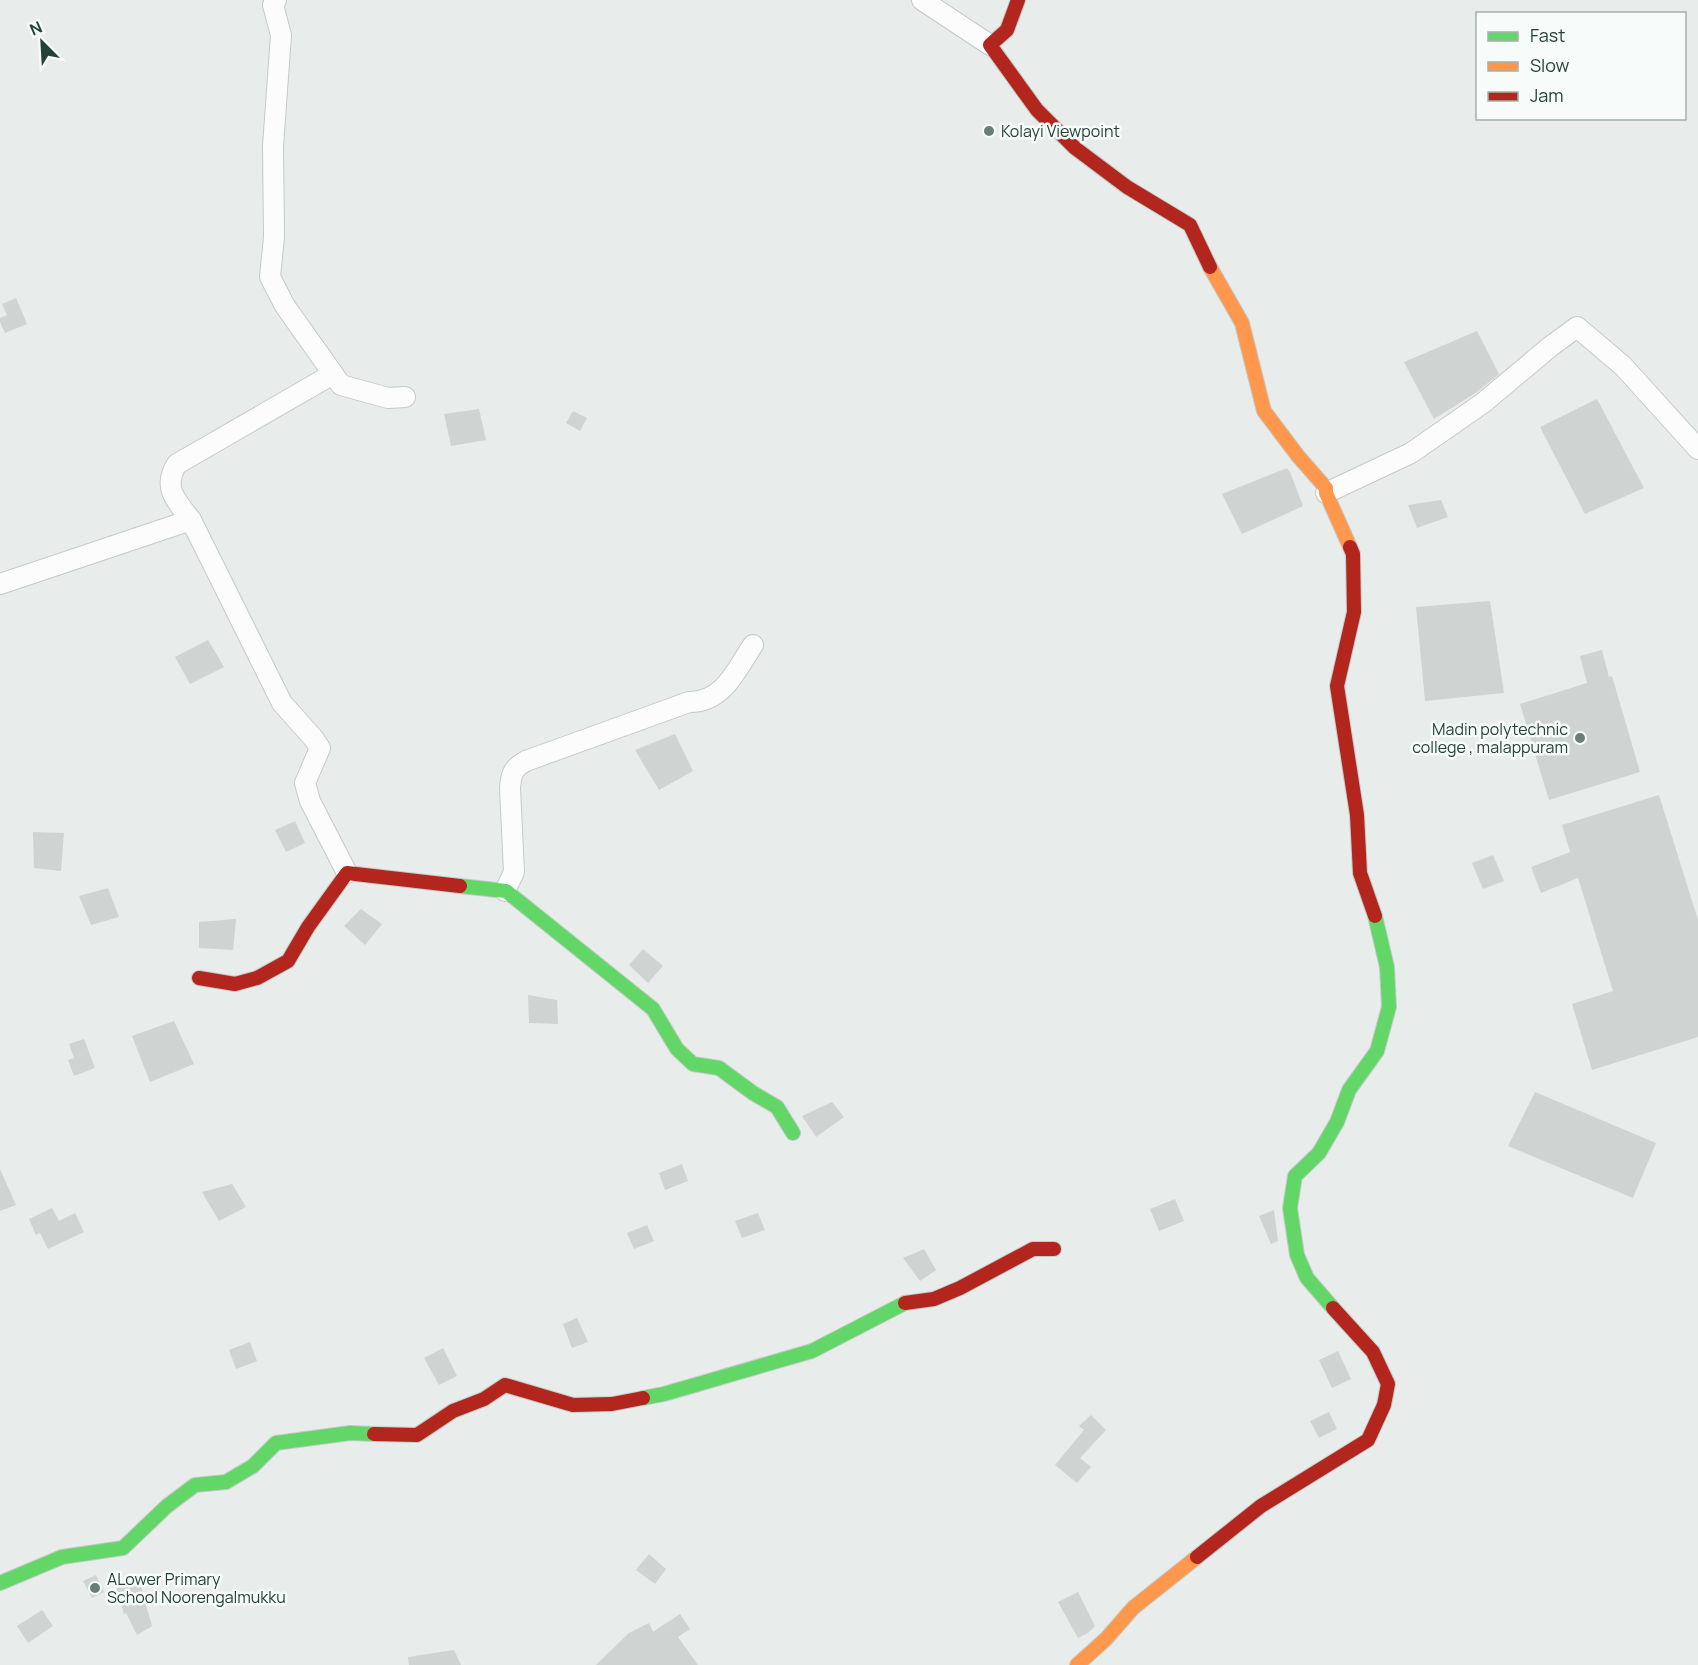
<svg xmlns="http://www.w3.org/2000/svg" width="1698" height="1665" font-family="Manrope,sans-serif">
<style>
.building{fill:#cfd4d2}
.lines{fill:none;stroke-linecap:round;stroke-linejoin:round}
.street-casing{stroke:#c5cac8;stroke-width:22}
.fast-casing{stroke:#c3cbc8;stroke-width:16}
.slow-casing{stroke:#c3cbc8;stroke-width:16}
.jam-casing{stroke:#c3cbc8;stroke-width:16}
.street{stroke:#fcfcfc;stroke-width:20}
.fast{stroke:#63d668;stroke-width:14}
.slow{stroke:#ff974d;stroke-width:14}
.jam{stroke:#b3261e;stroke-width:14}
.poi-dot{fill:#697e78;stroke:#f7fbf9;stroke-width:2}
.labels{text-anchor:middle;stroke-width:5;stroke-linejoin:round;paint-order:stroke}
.poi-label{font-size:16px;fill:#24423a;stroke:#f7fbf9;text-anchor:start}
</style>
<rect width="100%" height="100%" fill="#e8edeb"/>
<g class="building">
<path d="M16 298 27 324 5 333 0 322V318L7 315 2 304Z"/>
<path d="M1477 331 1499 374 1477 392 1434 419 1404 362Z"/>
<path d="M1597 399 1644 488 1585 514 1540 427Z"/>
<path d="M479 409 486 440 451 446 444 414Z"/>
<path d="M573 411 587 418 580 431 566 423Z"/>
<path d="M1287 468 1290 472 1303 506 1242 534 1222 494Z"/>
<path d="M1441 500 1448 517 1417 528 1408 505Z"/>
<path d="M1490 601 1504 693 1425 701 1416 607Z"/>
<path d="M208 640 224 667 190 684 175 657Z"/>
<path d="M1602 650 1609 677 1612 676 1640 772 1549 800 1520 704 1587 683 1580 656Z"/>
<path d="M675 734 693 771 659 790 635 750Z"/>
<path d="M1659 795 1698 920V1037L1592 1070 1572 1004 1613 991 1578 878 1541 893 1531 867 1570 852 1562 825Z"/>
<path d="M295 821 305 843 286 852 275 830Z"/>
<path d="M33 832 64 833 61 871 34 868Z"/>
<path d="M1493 855 1504 881 1483 889 1472 863Z"/>
<path d="M108 888 119 917 91 925 79 896Z"/>
<path d="M361 909 382 924 365 945 344 926Z"/>
<path d="M236 919 233 950 199 948V922Z"/>
<path d="M643 949 663 966 648 983 629 965Z"/>
<path d="M528 995 557 1000 558 1024 529 1023Z"/>
<path d="M174 1021 194 1064 150 1082 132 1036Z"/>
<path d="M84 1039 95 1068 74 1076 68 1060 74 1058 69 1044Z"/>
<path d="M1535 1092 1656 1143 1633 1198 1508 1146Z"/>
<path d="M832 1102 844 1117 816 1137 802 1116Z"/>
<path d="M682 1164 688 1181 665 1190 659 1173Z"/>
<path d="M0 1169 16 1205 0 1211Z"/>
<path d="M232 1184 246 1207 219 1221 202 1192Z"/>
<path d="M1175 1199 1184 1221 1159 1231 1150 1209Z"/>
<path d="M52 1208 59 1221 75 1213 84 1232 48 1249 40 1233 36 1235 29 1219Z"/>
<path d="M1274 1210 1278 1241 1271 1244 1259 1216Z"/>
<path d="M758 1213 765 1230 742 1238 735 1221Z"/>
<path d="M647 1225 654 1241 634 1249 627 1233Z"/>
<path d="M924 1249 936 1270 920 1281 903 1258Z"/>
<path d="M577 1318 588 1342 572 1348 563 1324Z"/>
<path d="M250 1342 257 1361 236 1369 229 1350Z"/>
<path d="M443 1348 457 1376 439 1385 424 1358Z"/>
<path d="M1338 1351 1351 1379 1332 1388 1319 1360Z"/>
<path d="M1329 1412 1337 1429 1319 1438 1310 1421Z"/>
<path d="M1091 1415 1106 1430 1080 1458 1091 1467 1077 1483 1055 1465 1084 1430 1079 1426Z"/>
<path d="M649 1554 666 1569 655 1584 636 1570Z"/>
<path d="M96 1575 104 1592 92 1598 83 1581Z"/>
<path d="M139 1580 152 1626 137 1635 126 1613 124 1614 116 1586Z"/>
<path d="M1078 1592 1095 1626 1088 1633 1078 1638 1058 1602Z"/>
<path d="M42 1610 53 1626 28 1643 17 1626Z"/>
<path d="M680 1614 690 1629 678 1637 698 1665H596L629 1633 649 1623 653 1632Z"/>
<path d="M454 1650 461 1665H409L408 1657Z"/>
</g>
<g class="lines">
<g class="street-casing">
<g id="street">
<path d="M276 0 273 5 281 35 273 146 274 237 270 277 285 306 341 385 388 398 405 397"/>
<path d="M922 0 990 45"/>
<path d="M333 374 177 464C162 487 176 501 191 520L282 703 314 739 320 748 305 783 310 801 347 873"/>
<path d="M1326 493 1411 453 1483 403 1551 346 1577 327 1623 366 1698 449"/>
<path d="M0 584 191 520"/>
<path d="M505 891 514 872 510 788C511 774 513 768 526 761L689 702C723 703 736 670 753 645"/>
</g>
</g>
<g class="fast-casing">
<g id="fast">
<path d="M460 886 506 891 653 1009 677 1049 693 1064 719 1068 753 1093 777 1107 793 1133"/>
<path d="M1333 1308 1307 1278 1297 1255 1290 1208 1295 1176 1319 1153 1337 1122 1349 1090 1377 1051 1389 1007 1387 967 1375 916"/>
<path d="M643 1398 664 1394 812 1351 905 1303"/>
<path d="M0 1583 62 1557 123 1548 167 1506 195 1485 226 1482 253 1466 276 1443 350 1433 374 1434"/>
</g>
</g>
<g class="slow-casing">
<g id="slow">
<path d="M1210 267 1242 323 1264 411 1298 456 1326 488V493L1350 547"/>
<path d="M1077 1665 1106 1639 1133 1608 1197 1557"/>
</g>
</g>
<g class="jam-casing">
<g id="jam">
<path d="M1018 0 1007 30 990 45 1037 110 1075 148 1127 187 1190 225 1210 267"/>
<path d="M1350 547 1353 554 1354 612 1337 686 1357 815 1360 873 1375 916"/>
<path d="M199 978 235 984 257 978 288 961 308 927 347 873 460 886"/>
<path d="M905 1303 934 1299 960 1288 1033 1249H1054"/>
<path d="M374 1434 417 1435 453 1411 484 1399 505 1385 573 1405 612 1404 643 1398"/>
<path d="M1197 1557 1261 1506 1368 1440 1384 1405 1388 1384 1373 1352 1333 1308"/>
</g>
</g>
<use href="#street" class="street"/>
<use href="#fast" class="fast"/>
<use href="#slow" class="slow"/>
<use href="#jam" class="jam"/>
</g>
<g class="poi-dot">
<circle cx="989" cy="131" r="6"/>
<circle cx="1580" cy="738" r="6"/>
<circle cx="95" cy="1588" r="6"/>
</g>
<g class="labels">
<g class="poi-label">
<text x="1001" y="137">Kolayi Viewpoint</text>
<text x="1568" y="735" text-anchor="end">Madin polytechnic<tspan x="1568" dy="18">college , malappuram</tspan></text>
<text x="107" y="1585">ALower Primary<tspan x="107" dy="18">School Noorengalmukku</tspan></text>
</g>
</g>
<rect x="1476" y="12" width="210" height="108" fill="#f7fbf9" stroke="#a3b1ad" stroke-width="1.5"/>
<rect x="1488" y="32" width="30" height="9" fill="#63d668" stroke="#a3b1ad" stroke-width="1.5"/>
<text x="1530" y="42" font-size="18" fill="#24423a">Fast</text>
<rect x="1488" y="62" width="30" height="9" fill="#ff974d" stroke="#a3b1ad" stroke-width="1.5"/>
<text x="1530" y="72" font-size="18" fill="#24423a">Slow</text>
<rect x="1488" y="92" width="30" height="9" fill="#b3261e" stroke="#a3b1ad" stroke-width="1.5"/>
<text x="1530" y="102" font-size="18" fill="#24423a">Jam</text>
<g transform="translate(42 42) rotate(336)" stroke="#f7fbf9" stroke-width="4.5" paint-order="stroke">
<path d="M0-4.5L10 22L0 15L-10 22Z" fill="#24423a"/>
<text y="-9" font-size="16" font-weight="bold" text-anchor="middle" fill="#24423a">N</text>
</g>
</svg>
